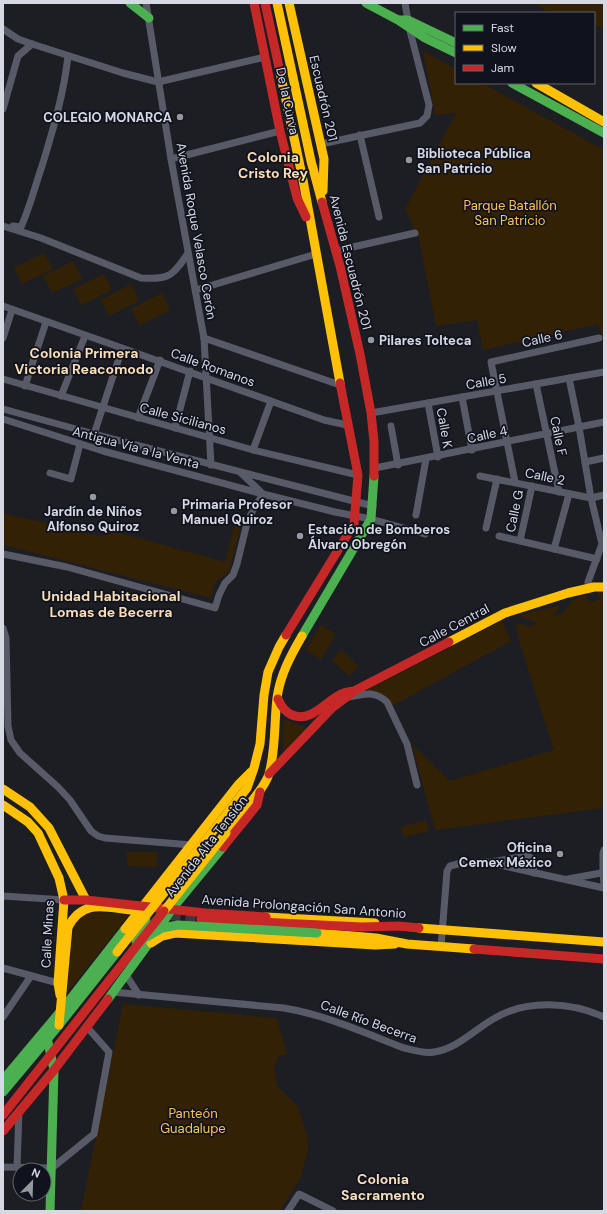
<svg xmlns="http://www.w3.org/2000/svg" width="607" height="1214" font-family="'DM Sans',sans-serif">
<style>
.green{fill:#332105}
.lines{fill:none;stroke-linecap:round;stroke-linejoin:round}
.primary-tunnel{stroke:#383a40;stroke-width:10;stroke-dasharray:10 5;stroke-linecap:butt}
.street{stroke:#585a68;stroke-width:7}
.fast{stroke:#4caf50;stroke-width:9}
.slow{stroke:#ffc107;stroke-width:9}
.jam{stroke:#c62828;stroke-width:9}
.fast-bridge{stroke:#4caf50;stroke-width:9}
.slow-bridge{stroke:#ffc107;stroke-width:9}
.jam-bridge{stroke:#c62828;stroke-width:9}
.poi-dot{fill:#9698a0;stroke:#10121e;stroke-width:1.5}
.labels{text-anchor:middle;stroke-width:3.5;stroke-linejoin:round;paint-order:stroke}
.street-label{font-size:13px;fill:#d7d9e2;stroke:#10121e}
.poi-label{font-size:13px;font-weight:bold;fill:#d7d9e2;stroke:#10121e;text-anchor:start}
.park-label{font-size:13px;fill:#fdc159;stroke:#10121e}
.neighbourhood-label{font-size:14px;font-weight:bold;fill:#f9deb6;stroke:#10121e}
</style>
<rect width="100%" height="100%" fill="#1c1e24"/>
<g class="green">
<path d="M534 3H604V28L594 25V13H549Z"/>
<path d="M423 51 456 69V83H482L604 150V339H603L598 324 483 350 477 320 436 326 419 239 405 209 456 113 435 115Z"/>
<path d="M44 253 53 269 22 284 14 268Z"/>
<path d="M73 261 82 279 52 293 43 276Z"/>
<path d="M104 274 112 290 81 305 73 289Z"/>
<path d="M131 284 139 301 109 316 101 300Z"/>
<path d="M162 293 170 310 140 325 131 309Z"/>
<path d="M3 513 104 537 106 529 225 562 235 523 241 525 229 572C225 576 220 577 217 581 213 585 212 592 211 598L3 545Z"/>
<path d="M597 590H604V808L435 830 412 745 450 781 554 750 518 638 516 622 529 627 537 623 518 616 561 605 553 616 563 613 573 600 586 595 590 603 600 599Z"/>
<path d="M502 621 511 641 392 706C387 695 379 691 367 690Z"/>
<path d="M321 625 336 634 321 659 306 650Z"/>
<path d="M341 650 358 666 349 676 332 660Z"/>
<path d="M286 720 305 727V729L285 751 283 750V721Z"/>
<path d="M426 820 429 831 403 837 401 827Z"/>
<path d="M127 852H157V867L127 866Z"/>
<path d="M94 912 129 915 67 993 74 923C80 915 84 913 94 912Z"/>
<path d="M123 1004 277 1018 287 1054 279 1056 274 1066 277 1086 298 1107 307 1136 308 1150 301 1177 280 1211H81Z"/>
</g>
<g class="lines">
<path class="primary-tunnel" d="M141 911 201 919"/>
<g class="street">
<path d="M146 3 171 159 204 338 211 465"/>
<path d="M3 29 18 39 32 44 123 73 158 82 265 57"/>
<path d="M3 109 18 56 32 44"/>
<path d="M360 135 379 217"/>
<path d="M321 144 420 123 427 116 429 105 409 27 405 3"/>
<path d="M171 159 280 131"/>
<path d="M3 226 41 238 141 278C169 280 173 276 188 253"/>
<path d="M13 226 21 227C30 207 35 186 42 166 53 130 64 93 68 56"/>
<path d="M335 251 415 233"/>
<path d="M196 290 316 254"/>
<path d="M3 306C110 344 217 381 324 420L347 425"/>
<path d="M3 338 12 310"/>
<path d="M204 338 340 385"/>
<path d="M569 378 579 427 591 498 602 544 588 582 589 589"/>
<path d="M3 379 253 450 358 475"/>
<path d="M536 384 559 492"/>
<path d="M25 386 46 322"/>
<path d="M61 396 85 336"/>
<path d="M462 397 472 450"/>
<path d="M428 403 438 457"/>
<path d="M3 409 94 434 373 506"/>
<path d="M371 413 604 372"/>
<path d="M138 418 160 360"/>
<path d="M3 419 103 451 263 494 335 512 371 519 425 534"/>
<path d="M391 426 398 465"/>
<path d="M175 428 190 371"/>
<path d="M94 434 122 349"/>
<path d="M253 450 271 401"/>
<path d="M585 462 604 458"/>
<path d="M375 468 604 422"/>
<path d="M50 473 71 479 80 444"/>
<path d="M241 473 261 492"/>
<path d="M480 476 591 498 604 495"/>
<path d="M515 482 491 362 599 338"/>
<path d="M416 515 426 459"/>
<path d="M486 528 497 479"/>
<path d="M499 536 597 559"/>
<path d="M520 541 532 486"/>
<path d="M554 549 569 494"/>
<path d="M3 554 67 567 215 608 219 595 225 583 233 575 237 564 247 523 253 510 263 494"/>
<path d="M3 628 6 638 8 726 11 740 20 753 58 787 70 800 91 831 98 836 105 838 192 845"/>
<path d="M349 697C364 694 374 690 387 702L407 744 417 785"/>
<path d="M491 862 527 856 531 858 533 862 534 873"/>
<path d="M603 871 604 884"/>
<path d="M568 879 601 873 603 871V853L604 850"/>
<path d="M3 896 64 900"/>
<path d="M441 947 447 871 450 866 461 863 486 862 604 888"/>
<path d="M3 968 58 983"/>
<path d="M126 975 139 995"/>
<path d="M113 992 284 1008C326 1015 365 1033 404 1048 413 1050 424 1054 434 1052 457 1049 475 1029 495 1018 527 999 571 1002 604 1017"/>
<path d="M3 1017 31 976"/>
<path d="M3 1167 52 1168 94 1134 109 1052 87 1027"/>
<path d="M17 1167 19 1111"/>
<path d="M288 1211 299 1194 333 1211"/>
</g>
<g class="fast">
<path d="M130 3 149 18"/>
<path d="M366 3 398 20 425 38 456 53"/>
<path d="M400 20H408L456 43"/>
<path d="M512 83 604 133"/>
<path d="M302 636 371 519 374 476"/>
<path d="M136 941 146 923 145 911"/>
<path d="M108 999 149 943 172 909 223 847"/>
<path d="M46 1033 54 1070 50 1211"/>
<path d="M3 1080 65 1006 125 929"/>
</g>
<g class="slow">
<path d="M277 3 311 161 322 202"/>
<path d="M289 3 324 159 323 191"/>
<path d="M280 72 303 180 340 383"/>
<path d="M536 83 604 122"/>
<path d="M449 642 505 613 568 593 594 587H604"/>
<path d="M3 789 30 807 49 828 86 900"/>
<path d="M3 805 28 822 38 833 59 878 64 900 58 983 60 995"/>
<path d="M218 825 247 788 254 768 260 744 264 695 268 672 279 647 286 635"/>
<path d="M226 833C237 819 264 790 269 774 276 749 274 723 277 698 280 675 291 655 302 636"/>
<path d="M266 917 375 923"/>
<path d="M68 927C83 899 104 907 131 910"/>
<path d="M419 928 604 942"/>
<path d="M125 929 238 785 251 772"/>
<path d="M317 933 376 938 407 944 474 949"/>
<path d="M151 943 162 936 175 933 375 945 395 944"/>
</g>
<g class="jam">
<path d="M254 3 280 131 297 198 306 217"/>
<path d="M265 3 280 72"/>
<path d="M322 202 340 266 360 354 371 413 374 441V476"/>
<path d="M286 635 354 524 358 475 340 383"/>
<path d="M278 699C281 706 285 712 292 715 311 723 325 702 341 694 345 692 349 692 353 691"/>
<path d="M269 774 332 708 356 690 449 642"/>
<path d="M223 847 257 805 260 792"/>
<path d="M64 900H86L205 913 266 917"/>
<path d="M201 919 362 927 399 926 419 928"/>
<path d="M474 949 604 959"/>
<path d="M3 1131 54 1070 108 999"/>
</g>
<g class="fast-bridge">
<path d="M143 939 162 928 178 925 317 933"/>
<path d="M3 1092 59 1025 117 952"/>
</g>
<g class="slow-bridge">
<path d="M164 911 226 833"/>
<path d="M117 952 218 825"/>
<path d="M59 1025 68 927"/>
</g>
<path class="jam-bridge" d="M3 1115 164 911"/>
</g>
<g class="poi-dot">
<circle cx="180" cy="117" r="4"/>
<circle cx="409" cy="160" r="4"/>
<circle cx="371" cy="340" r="4"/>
<circle cx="93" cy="497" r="4"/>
<circle cx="174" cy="511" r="4"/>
<circle cx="300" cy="536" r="4"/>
<circle cx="560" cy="854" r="4"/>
</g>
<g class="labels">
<g class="street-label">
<text transform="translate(324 98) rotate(77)" y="5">Escuadrón 201</text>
<text transform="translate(288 101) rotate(78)" y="5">De la Curva</text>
<text transform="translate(197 231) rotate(80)" y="5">Avenida Roque Velasco Cerón</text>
<text transform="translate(351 262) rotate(76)" y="5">Avenida Escuadrón 201</text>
<text transform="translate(542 338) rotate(-12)" y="5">Calle 6</text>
<text transform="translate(213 367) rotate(20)" y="5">Calle Romanos</text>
<text transform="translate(486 381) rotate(-10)" y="5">Calle 5</text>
<text transform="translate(183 418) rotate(15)" y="5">Calle Sicilianos</text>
<text transform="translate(445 428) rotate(80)" y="5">Calle K</text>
<text transform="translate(487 434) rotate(-12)" y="5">Calle 4</text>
<text transform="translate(559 436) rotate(78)" y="5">Calle F</text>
<text transform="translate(136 447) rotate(15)" y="5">Antigua Vía a la Venta</text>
<text transform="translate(545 476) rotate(12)" y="5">Calle 2</text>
<text transform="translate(514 511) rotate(-78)" y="5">Calle G</text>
<text transform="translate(454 625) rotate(-28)" y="5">Calle Central</text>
<text transform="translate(206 846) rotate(-52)" y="5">Avenida Alta Tensión</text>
<text transform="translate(304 906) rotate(4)" y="5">Avenida Prolongación San Antonio</text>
<text transform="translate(47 934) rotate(-87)" y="5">Calle Minas</text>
<text transform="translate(369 1021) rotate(20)" y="5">Calle Río Becerra</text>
</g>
<g class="poi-label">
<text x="172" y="122" text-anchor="end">COLEGIO MONARCA</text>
<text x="417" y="158">Biblioteca Pública<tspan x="417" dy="15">San Patricio</tspan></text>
<text x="379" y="345">Pilares Tolteca</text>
<text x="182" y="509">Primaria Profesor<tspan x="182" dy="15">Manuel Quiroz</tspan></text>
<text x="93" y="516" text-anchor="middle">Jardín de Niños<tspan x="93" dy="15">Alfonso Quiroz</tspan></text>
<text x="308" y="534">Estación de Bomberos<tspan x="308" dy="15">Álvaro Obregón</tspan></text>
<text x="552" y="852" text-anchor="end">Oficina<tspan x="552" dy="15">Cemex México</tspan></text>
</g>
<g class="park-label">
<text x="510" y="210">Parque Batallón<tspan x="510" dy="15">San Patricio</tspan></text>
<text x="193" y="1118">Panteón<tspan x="193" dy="15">Guadalupe</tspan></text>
</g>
<g class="neighbourhood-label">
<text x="273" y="162">Colonia<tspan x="273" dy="16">Cristo Rey</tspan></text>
<text x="84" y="358">Colonia Primera<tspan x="84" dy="16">Victoria Reacomodo</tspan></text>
<text x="111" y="601">Unidad Habitacional<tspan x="111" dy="16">Lomas de Becerra</tspan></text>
<text x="383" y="1184">Colonia<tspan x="383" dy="16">Sacramento</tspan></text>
</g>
</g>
<rect width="607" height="1214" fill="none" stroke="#d7d9e2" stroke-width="8"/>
<rect x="455" y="12" width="140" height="72" fill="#10121e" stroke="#60626c"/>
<rect x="463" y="25" width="20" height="6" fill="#4caf50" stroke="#60626c"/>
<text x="491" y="32" font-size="12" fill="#d7d9e2">Fast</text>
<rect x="463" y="45" width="20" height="6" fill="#ffc107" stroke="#60626c"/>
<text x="491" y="52" font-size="12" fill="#d7d9e2">Slow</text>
<rect x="463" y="65" width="20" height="6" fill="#c62828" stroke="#60626c"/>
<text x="491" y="72" font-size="12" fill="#d7d9e2">Jam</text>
<g transform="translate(32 1182) rotate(23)"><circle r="19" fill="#10121e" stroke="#60626c"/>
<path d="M0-3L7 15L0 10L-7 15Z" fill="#9698a0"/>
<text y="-6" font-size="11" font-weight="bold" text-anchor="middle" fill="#d7d9e2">N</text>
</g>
</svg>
